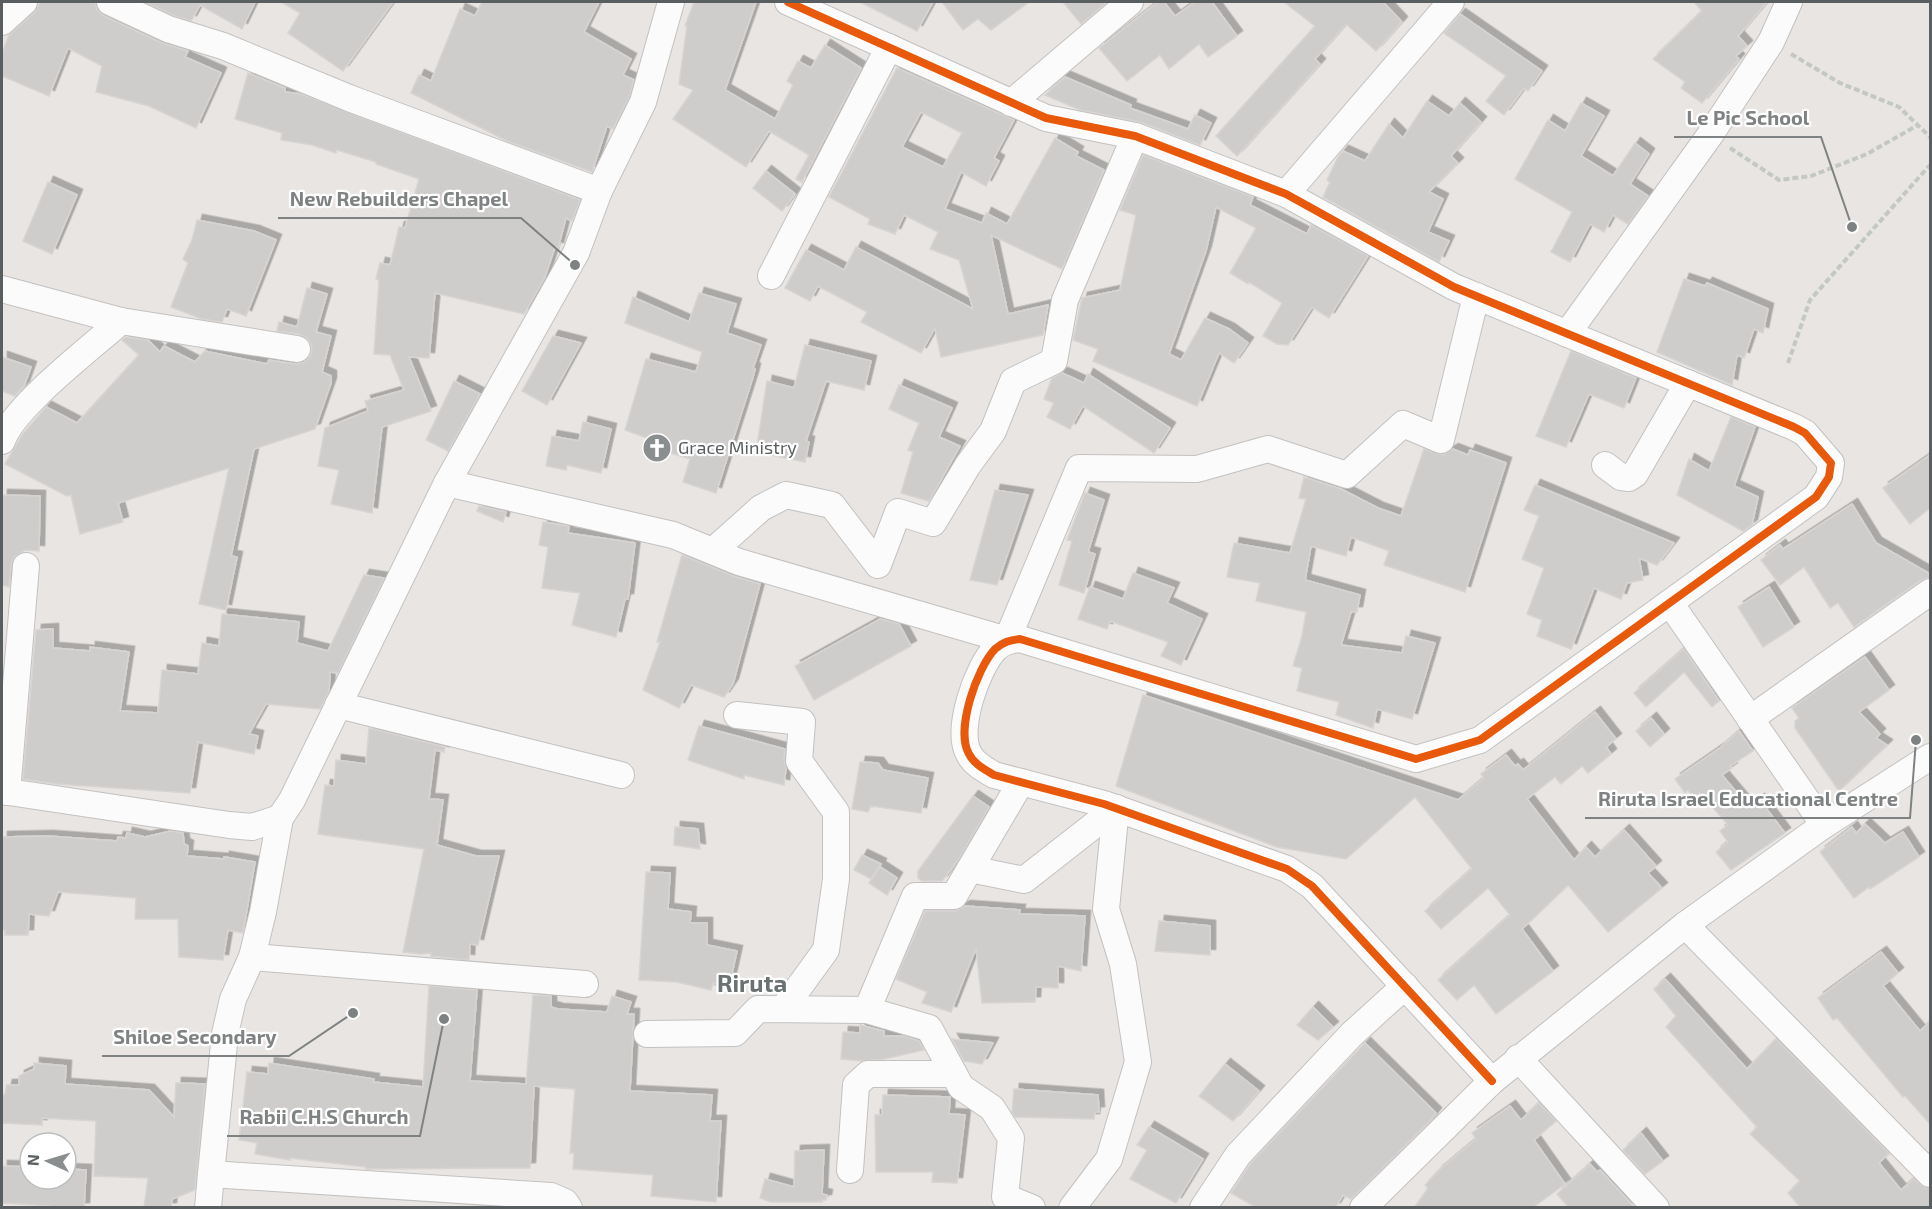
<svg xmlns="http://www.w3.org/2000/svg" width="1932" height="1209" font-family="'Exo 2',sans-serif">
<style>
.building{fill:#cfcccc;stroke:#d7d4d2;stroke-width:1.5;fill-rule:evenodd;filter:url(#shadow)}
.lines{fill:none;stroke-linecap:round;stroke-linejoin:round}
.minor-casing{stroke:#c3c2c1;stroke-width:28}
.path{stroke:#c4c8c5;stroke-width:4;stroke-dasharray:6 3;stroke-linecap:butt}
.minor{stroke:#fcfbfb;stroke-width:26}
.cycleway-casing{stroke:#fff;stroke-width:11}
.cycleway{stroke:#e8590c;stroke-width:8}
.labels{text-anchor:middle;stroke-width:4.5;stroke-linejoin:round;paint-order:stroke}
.poi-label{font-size:18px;fill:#595f60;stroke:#fff;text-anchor:start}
.district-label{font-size:24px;font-weight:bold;fill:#6a7172;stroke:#fff}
.leader{fill:none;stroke:#7e8282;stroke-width:2}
.callout-dot{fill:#7e8282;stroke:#fff;stroke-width:2}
.callout-label{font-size:20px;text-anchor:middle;font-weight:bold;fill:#7e8282;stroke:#fff;stroke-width:4.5;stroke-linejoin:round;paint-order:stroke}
</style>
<defs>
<filter id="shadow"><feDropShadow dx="5.5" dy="-5.5" stdDeviation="0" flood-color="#0004"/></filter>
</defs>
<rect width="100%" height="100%" fill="#e8e5e2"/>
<g class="building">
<path d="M40 2H95L97 10 104 16 162 43 188 51 185 57 221 73 196 128 149 106 96 92 102 66 68 48 49 96 2 76V53L9 35 34 13Z"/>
<path d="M144 2H255L242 29 200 5 191 21 173 15Z"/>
<path d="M281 2H393L343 71 288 33 300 13Z"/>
<path d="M482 2H599L584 32 631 59 623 75 634 80 629 97 613 129 607 126 592 172 507 141 411 93 419 75 431 81 460 9 475 16Z"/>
<path d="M694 2H756L725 90 775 119 793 85 787 81 798 61 811 68 825 45 861 68 802 182 796 179 809 155 769 131 746 167 673 119 693 90 679 84 687 26H685Z"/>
<path d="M860 2H933L917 31Z"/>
<path d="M942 2H1029L991 30 978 19 963 30Z"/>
<path d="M1063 2H1107L1081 24Z"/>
<path d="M1158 2H1164L1175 16 1195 2H1212L1237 36 1208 57 1199 44 1169 69 1160 55 1127 81 1099 48Z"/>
<path d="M1284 2H1383L1402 22 1376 51 1346 24 1315 59 1320 64 1237 156 1216 136 1315 26Z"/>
<path d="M1694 2H1767L1738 36 1747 46 1736 56 1739 59 1702 103 1681 88 1685 82 1653 59 1702 11Z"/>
<path d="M1460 14 1542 71 1528 91 1524 88 1504 115 1486 101 1506 76 1444 33Z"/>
<path d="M897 68 1014 120 994 158 999 161 986 186 961 172 945 209 982 223 986 213 1007 224 1055 138 1078 152 1076 156 1104 170 1062 269 991 235 1008 314 1048 305 1043 335 941 357 935 328 921 353 861 322 867 312 818 286 810 301 785 288 806 250 844 270 856 247 973 309 959 260 930 249 938 232 904 215 895 234 868 224 870 219 829 197ZM921 112 962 133 943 167 902 147Z"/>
<path d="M248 73 285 88V92L301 94 580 200 572 221 566 218 558 248 555 247 545 277 524 314 435 293 429 358 409 357 431 411 382 427 372 513 331 504 339 470 318 466 325 428 368 411 365 401 404 390 390 355 374 354 379 280 376 279 380 263 390 265 399 227 405 228 419 179 376 164V162L337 150 336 153 312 145 281 140 282 133 235 119Z"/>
<path d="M1065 77 1131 105 1130 108 1188 129 1195 115 1211 123 1200 145 1140 122 1080 110 1045 95Z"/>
<path d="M1427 101 1449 116 1460 103 1481 122 1451 156 1458 163 1429 192 1443 199 1428 232 1449 241 1439 262 1323 197 1330 182 1327 180 1338 157 1343 151 1365 161 1389 124 1403 138Z"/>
<path d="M1581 103 1604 116 1581 156 1613 176 1635 143 1649 154 1630 184 1648 196 1628 224 1613 215 1604 232 1590 224 1570 262 1551 252 1572 212 1515 179 1548 120 1565 131Z"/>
<path d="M1143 155 1253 197 1250 205 1307 234 1311 225 1368 256 1329 318 1312 307 1288 345 1277 344 1263 336 1282 303 1249 282 1248 284 1230 273 1256 228 1216 207 1206 251 1169 354 1181 360 1205 318 1229 329 1248 343 1234 363 1219 353 1197 406 1093 361 1098 349 1073 340 1082 298 1120 290 1136 215 1120 210Z"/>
<path d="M766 171 795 194 782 211 753 188Z"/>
<path d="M48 182 77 195 52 254 23 241Z"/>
<path d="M197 220 254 231 276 240 246 316 227 309 222 322 202 319 171 307 188 263 183 259 192 240Z"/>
<path d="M1684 279 1705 286 1707 283 1768 309 1763 333 1754 329 1744 358 1737 355 1732 385 1657 352Z"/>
<path d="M307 288 327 294 316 332 331 336 322 372 331 376V383L315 429 254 449 231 556 237 557 226 610 199 604 229 468 118 503 123 522 80 534 71 495 67 496 5 464 22 435 46 407 77 423 139 355 122 340 126 337 148 340 160 352 164 346 195 362 205 351 267 364 269 360 295 364 303 363 309 358 312 351 311 344 307 338 299 334 277 331 279 322 297 327Z"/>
<path d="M699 293 736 304 727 333 761 345 753 368 755 369 753 377 716 493 683 482 690 459 651 447 653 440 625 430 646 359 696 372 702 352 625 323 633 297 689 322Z"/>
<path d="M553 336 581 343 547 405 522 391Z"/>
<path d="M805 345 871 361 864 390 826 381 806 441 809 442 805 462 756 452 767 381 794 388Z"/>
<path d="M1571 351 1636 378 1624 408 1589 394 1566 447 1536 436Z"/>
<path d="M2 357 31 367 24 386 15 396 2 391Z"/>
<path d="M1062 373 1084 383 1088 374 1170 428 1154 453 1083 406 1070 429 1047 417 1054 403 1044 399 1052 378Z"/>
<path d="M454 381 480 394 448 451 426 440Z"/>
<path d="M899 385 952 408 939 437 960 446 929 501 901 493 913 452 908 450 919 423 889 409Z"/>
<path d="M1731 417 1755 427 1734 486 1758 497 1752 525 1743 531 1677 495 1689 459 1709 471Z"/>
<path d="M583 422 611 429 601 473 567 465 566 470 546 466 552 436 579 441Z"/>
<path d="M1424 449 1443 455 1453 449 1468 455 1470 450 1506 463 1465 592 1384 565 1389 551 1351 537 1346 556 1311 546 1305 580 1360 595 1357 612H1351L1341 645 1402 653 1406 636 1435 643 1412 719 1377 709 1373 728 1336 715 1339 702 1297 691 1302 668 1293 666 1302 636 1306 612 1256 601 1260 583 1227 577 1234 543 1290 553 1306 499 1299 498 1304 477 1341 489 1378 508 1401 516Z"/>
<path d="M1930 455V508L1910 524 1883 488Z"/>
<path d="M1535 485 1674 543 1657 565 1639 558 1643 580 1627 583 1621 599 1594 588 1571 649 1537 636 1542 620 1527 614 1544 568 1522 559 1539 516 1524 510Z"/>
<path d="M995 490 1028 495 997 585 970 580Z"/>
<path d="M1085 493 1104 500 1088 552 1095 554 1084 593 1059 585 1072 541 1067 540Z"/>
<path d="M2 495 40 496 39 551 25 550 14 557 11 565 9 587 2 585Z"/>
<path d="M1852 504 1876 543 1930 574V577L1921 580 1854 627 1838 603 1830 608 1804 567 1780 585 1761 560 1780 545 1783 549Z"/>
<path d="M479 506 506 512 503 522 477 511Z"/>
<path d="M543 522 569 526 568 533 635 543 628 599H625L616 637 572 625 580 593 542 588 548 547 539 545Z"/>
<path d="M682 555 733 576 760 584 733 684 724 697 691 685 679 708 643 690 660 642H657Z"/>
<path d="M1133 573 1174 588 1167 603 1202 619 1181 665 1161 656 1168 642 1110 621 1107 629 1078 619 1090 587 1123 599Z"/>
<path d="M364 575 384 578 338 673 330 672 329 691 320 709 266 704 249 734 258 736 254 754 198 742 190 793 57 784 23 779 36 630 53 629V648L90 651V647L129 652 120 711 158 713 162 670 198 674 202 643 219 646 222 614 299 622 297 643 328 651Z"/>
<path d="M1769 587 1794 627 1763 647 1738 607Z"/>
<path d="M880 619 899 624 911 646 814 700 795 666Z"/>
<path d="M1684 649 1719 701 1712 707 1684 672 1646 707 1634 693Z"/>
<path d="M1865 657 1889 690 1859 712 1880 734 1876 738 1887 745 1839 791 1795 728V721L1799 718 1792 708Z"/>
<path d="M1143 695 1458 800 1484 778 1481 774 1506 755 1515 766 1518 764 1523 770 1595 712 1616 739 1606 747 1611 754 1588 773 1582 766 1561 784 1555 777 1527 799 1574 860 1586 847 1595 857 1624 830 1656 866 1648 873 1662 888 1608 932 1568 885 1522 929 1553 971 1496 1014 1474 985 1457 1000 1438 980 1510 915 1488 888 1441 929 1425 911 1472 869 1415 797 1346 859 1277 847 1116 786Z"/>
<path d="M1651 718 1664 734 1650 747 1636 731Z"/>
<path d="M699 726 785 749 784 760 786 768 784 785 744 775V779L688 760Z"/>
<path d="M369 728 445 747 444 752 435 750 429 799 443 800 437 845 476 856H499L478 945 470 944 469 960 431 956V953L420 954 403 952 424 849 318 834 325 785 334 786 336 760 366 764Z"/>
<path d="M1739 731 1753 751 1730 766 1732 768 1722 775 1749 807 1759 799 1785 833 1731 870 1716 852 1728 842 1720 831 1728 825 1700 793 1693 798 1688 790 1685 793 1675 779 1721 747Z"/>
<path d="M860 762 878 763 883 770 928 778 921 813 871 806 868 812 852 809Z"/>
<path d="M973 796 989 807 958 860 942 881H922L918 878V871Z"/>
<path d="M1865 824 1885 843 1903 832 1919 857 1870 889 1869 887 1854 898 1820 852 1852 827 1856 833Z"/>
<path d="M675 827 698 829 700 849 674 845Z"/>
<path d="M171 831 183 833 184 844 188 846 187 856 224 859V857L255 862 243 933 228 930 223 960 179 957 178 919H135L136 898 58 892 49 916 29 914 28 935H5V930H2V837L48 836 117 841 118 837 126 838 127 833 145 837Z"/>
<path d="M862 855 881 864 871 879 854 870Z"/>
<path d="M880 867 897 878 887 895 869 883Z"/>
<path d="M646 872 670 873 668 909 691 912 690 923H707V945L737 951 729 987 713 983 711 990 677 982 639 980Z"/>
<path d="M965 906 1020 910 1019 914 1085 916 1081 971 1058 966V988L1036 987 1035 1002 982 1003 976 948 951 1012 922 1003 927 992 896 979 925 911H955Z"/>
<path d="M1159 921 1210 926V955L1155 951Z"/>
<path d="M1881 952 1898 973 1883 986 1920 1031 1930 1022V1124L1905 1096 1903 1097 1837 1018 1833 1020 1818 998Z"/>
<path d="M1665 979 1747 1069 1776 1039 1889 1153 1879 1163 1901 1190 1914 1179 1925 1188 1930 1189V1208H1801L1788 1193 1800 1181 1750 1134 1757 1127 1666 1027 1676 1016 1654 989Z"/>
<path d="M429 986 477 990 470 1081 526 1084 533 995 551 996V1007L558 1009 607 1012 612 996 631 1002 627 1014H634L630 1091 712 1095 710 1121H721L716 1202 651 1196 653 1175 573 1169 574 1153H570L575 1089 534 1086 530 1168 366 1169V1167L290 1158V1160L255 1154 257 1143 239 1140 247 1072 268 1074 269 1063 374 1079 373 1082 423 1087Z"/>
<path d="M1313 1007 1333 1027 1318 1040 1297 1025Z"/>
<path d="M860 1025 884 1031V1036H904L919 1041 924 1050 884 1059 863 1061 841 1059 843 1032 860 1033Z"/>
<path d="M952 1039 993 1043 982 1064 964 1061Z"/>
<path d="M1365 1043 1436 1113 1429 1122 1351 1199 1343 1195 1335 1208H1257L1231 1193 1250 1164Z"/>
<path d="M34 1063 66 1066 65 1084 149 1090 174 1117 176 1083 205 1084 195 1190 172 1199 171 1208H144L148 1178 94 1176 96 1121 42 1118V1125L2 1123V1095L5 1094 7 1085H19V1076L34 1069Z"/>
<path d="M1225 1064 1259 1091 1233 1121 1199 1096Z"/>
<path d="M1014 1089 1098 1095 1099 1112H1095L1094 1119 1015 1117 1012 1112Z"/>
<path d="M883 1095 950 1097 949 1114 965 1115 957 1183 932 1182 933 1172H876L875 1115H882Z"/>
<path d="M1539 1103 1556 1121 1534 1140 1565 1184 1532 1208H1414L1428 1188 1425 1185 1438 1171 1476 1139 1472 1133 1510 1106 1521 1120Z"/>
<path d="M1149 1127 1203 1159 1176 1203 1130 1179 1147 1150 1137 1145Z"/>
<path d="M1641 1133 1663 1161 1645 1174 1623 1150Z"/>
<path d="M824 1150 822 1194 827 1195 826 1200H822V1202H771L760 1198 765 1179 794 1187 795 1151Z"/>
<path d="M1590 1164 1597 1172 1600 1170 1635 1208H1569L1557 1194Z"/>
<path d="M2 1166 30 1167V1179H66V1169L86 1170 84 1208H51V1206L2 1203Z"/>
</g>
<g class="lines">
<g class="minor-casing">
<g id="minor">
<path d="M110 2 168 29 223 46 349 98 599 191"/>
<path d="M788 2 1046 118 1135 136 1286 194 1454 287 1794 427 1805 433 1831 463 1829 477 1816 497 1480 740 1416 759 1020 639C1010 640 1003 642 995 649 977 668 955 730 969 754 974 764 984 769 994 775L1104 804 1287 869 1312 886 1492 1081"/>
<path d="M2 22 24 2"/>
<path d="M1011 103 1130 2"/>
<path d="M1286 194 1451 2"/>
<path d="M771 276 889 47"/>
<path d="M2 289 121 321 297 349"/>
<path d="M1567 334 1710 135 1771 42 1789 2"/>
<path d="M2 441C13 407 91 348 121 321"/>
<path d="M1605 465 1621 477 1629 478 1635 474 1688 383"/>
<path d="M447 483 673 535 739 562 1007 640 1079 468 1197 469 1268 449 1347 475 1403 424 1441 440 1476 296"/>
<path d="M713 551 761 508 786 495 832 505 878 565 898 512 933 523 968 465 993 431 1013 381 1054 361 1065 300 1135 136"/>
<path d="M1670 603 1824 825"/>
<path d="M338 705 621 775"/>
<path d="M737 715 802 722 799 761 836 812V879L826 950 783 1009"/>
<path d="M1750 719 1930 592"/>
<path d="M2 791 229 825 252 827 280 818 292 800 447 483 576 253 599 191 643 102 671 2"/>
<path d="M7 792 26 566"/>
<path d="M280 818 263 912 252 957 233 999 225 1034 211 1174 551 1196 565 1202 569 1208"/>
<path d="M970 869 1024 880 1116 808"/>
<path d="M1685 925 1930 1174"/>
<path d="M252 957 585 984"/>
<path d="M867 1010 929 1028 961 1087 992 1108 1011 1138 1005 1197 1032 1208"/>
<path d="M647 1034 735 1033 758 1009 867 1010 915 896H954L1021 782"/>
<path d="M1518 1058 1656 1208"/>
<path d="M850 1170 856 1085 868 1074H954"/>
<path d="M208 1208 211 1174"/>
<path d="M1072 1208 1109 1159 1138 1062 1123 964 1106 909 1116 808"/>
<path d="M1203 1208 1238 1155 1352 1034 1405 986"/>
<path d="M1363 1208 1492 1081 1685 925 1824 825 1930 757"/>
</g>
</g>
<g class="path">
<path d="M1791 54 1840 83 1899 107 1930 137"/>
<path d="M1730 148 1779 180 1811 176 1867 154 1918 125"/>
<path d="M1788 363 1810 300 1930 165"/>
</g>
<use href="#minor" class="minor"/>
<g class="cycleway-casing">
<path id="cycleway" d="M788 2 1046 118 1135 136 1286 194 1454 287 1794 427 1805 433 1831 463 1829 477 1816 497 1480 740 1416 759 1020 639C1010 640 1003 642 995 649 977 668 955 730 969 754 974 764 984 769 994 775L1104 804 1287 869 1312 886 1492 1081"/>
</g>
<use href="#cycleway" class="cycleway"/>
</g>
<defs>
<g id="church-disc" transform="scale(1.5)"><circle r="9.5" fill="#8b8e8e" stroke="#fff"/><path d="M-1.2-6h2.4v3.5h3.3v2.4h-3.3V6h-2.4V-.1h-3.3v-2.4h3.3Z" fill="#fff"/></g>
</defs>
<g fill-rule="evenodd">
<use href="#church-disc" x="657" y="448"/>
</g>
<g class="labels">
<g class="poi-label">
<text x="678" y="454">Grace Ministry</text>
</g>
<g class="district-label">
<text x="752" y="992">Riruta</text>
</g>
</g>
<path class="leader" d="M1852 227L1821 137H1674M575 265L521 218H278M1916 740L1910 818H1585M353 1013L289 1056H102M444 1019L420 1136H227"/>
<g class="callout-dot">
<circle cx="1852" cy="227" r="6"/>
<circle cx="575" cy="265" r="6"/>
<circle cx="1916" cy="740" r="6"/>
<circle cx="353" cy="1013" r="6"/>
<circle cx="444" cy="1019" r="6"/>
</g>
<g class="callout-label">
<text x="1748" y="125">Le Pic School</text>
<text x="399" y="206">New Rebuilders Chapel</text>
<text x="1748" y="806">Riruta Israel Educational Centre</text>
<text x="195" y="1044">Shiloe Secondary</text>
<text x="324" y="1124">Rabii C.H.S Church</text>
</g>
<rect width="1932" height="1209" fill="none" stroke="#595f60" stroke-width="6"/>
<g transform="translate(48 1161) rotate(274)"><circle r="28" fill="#ffffff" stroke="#bdbfbf" stroke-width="1.5"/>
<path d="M0-4.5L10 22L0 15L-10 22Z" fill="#8b8e8e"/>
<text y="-9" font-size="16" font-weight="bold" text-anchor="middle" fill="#595f60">N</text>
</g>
</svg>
